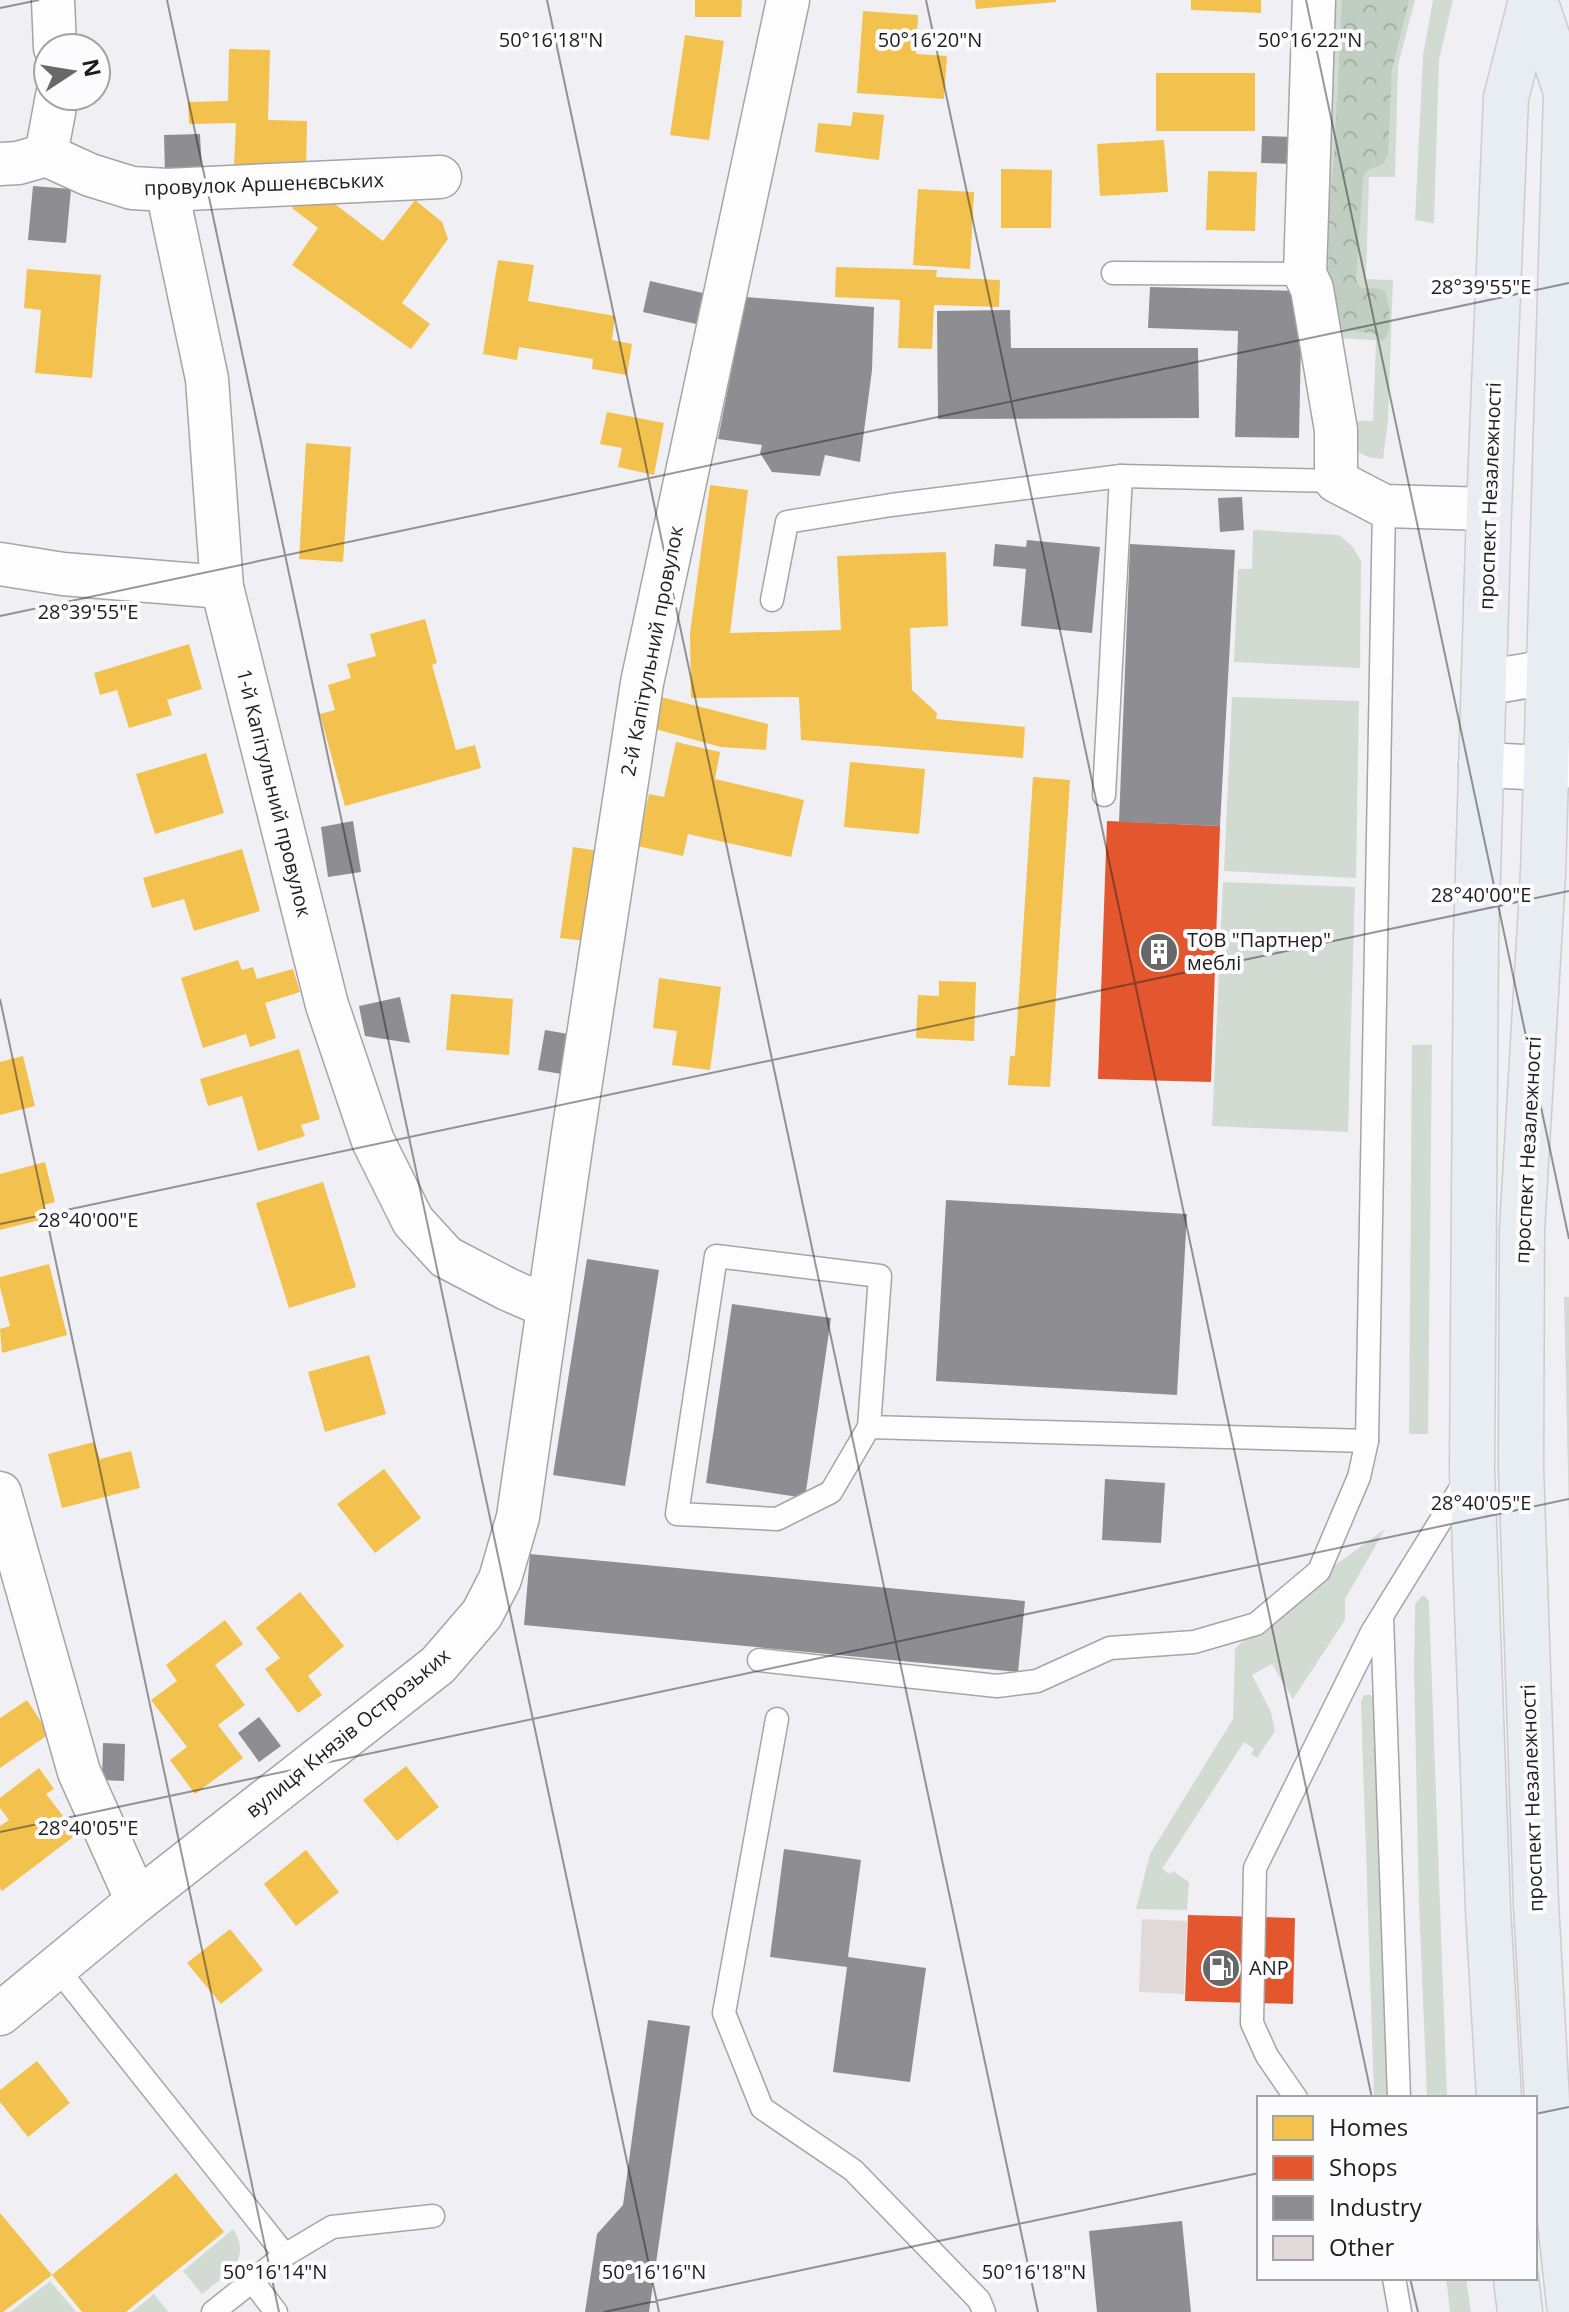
<svg xmlns="http://www.w3.org/2000/svg" width="1569" height="2312" font-family="'Open Sans',sans-serif">
<style>
.grass{fill:#d1dbd2}
.forest{fill:url(#forest-crowns)}
.homes{fill:#f2c14e}
.shops{fill:#e4572e}
.industry{fill:#8d8d92}
.building{fill:#e0d9d8}
.lines{fill:none;stroke-linecap:round;stroke-linejoin:round}
.service-casing{stroke:#a5a4a8;stroke-width:25}
.minor-casing{stroke:#a5a4a8;stroke-width:45}
.tertiary-casing{stroke:#a5a4a8;stroke-width:47}
.primary-casing{stroke:#ccccce;stroke-width:47}
.service{stroke:#fdfdfd;stroke-width:22}
.minor{stroke:#fdfdfd;stroke-width:42}
.tertiary{stroke:#fdfdfd;stroke-width:44}
.primary{stroke:#e8edf1;stroke-width:44}
.ticks{fill:none;stroke:#1e1d20;stroke-width:2;stroke-opacity:0.45}
.labels{text-anchor:middle;stroke-width:8;stroke-linejoin:round;paint-order:stroke}
.street-label{font-size:20px;fill:#1e1d20;stroke:#fcfcfe}
.poi-label{font-size:20px;fill:#1e1d20;stroke:#fcfcfe;text-anchor:start}
.ticks-label{font-size:20px;text-anchor:middle;fill:#1e1d20;stroke:#fcfcfe;stroke-width:8;stroke-linejoin:round;paint-order:stroke}
</style>
<defs>
<pattern id="forest-crowns" width="20" height="18" patternUnits="userSpaceOnUse" patternTransform="scale(2)"><rect width="20" height="18" fill="#c0cec1"/><path d="M2 6a3 3 0 1 1 6 0M12 15a3 3 0 1 1 6 0" fill="none" stroke="#a5b0a6"/></pattern>
</defs>
<rect width="100%" height="100%" fill="#f0f0f4"/>
<g class="grass">
<path d="M1334 0H1415L1398 65 1395 177H1369L1366 279 1393 280 1388 421 1383 459C1354 457 1353 447 1351 421H1373L1376 340 1337 338 1322 313Z"/>
<path d="M1433 0H1453L1439 60 1434 223 1415 220 1423 55Z"/>
<path d="M1253 530 1339 535 1352 546 1361 561 1360 668 1234 662 1238 569H1252Z"/>
<path d="M1232 697 1359 701 1356 878 1224 871Z"/>
<path d="M1223 882 1355 887 1348 1132 1212 1126Z"/>
<path d="M1412 1045H1432L1428 1434H1409Z"/>
<path d="M1564 1297H1569V1522Z"/>
<path d="M1385 1529 1345 1599V1620L1293 1699 1272 1664 1252 1675 1271 1712 1275 1731 1257 1758 1251 1754 1254 1749 1244 1742 1162 1869 1170 1874 1173 1871 1189 1882 1187 1910 1136 1909 1150 1854 1233 1719 1235 1648 1320 1576Z"/>
<path d="M1422 1596H1425L1429 1602 1447 2098H1427L1419 1904 1414 1670 1415 1604Z"/>
<path d="M1364 1695H1370L1374 1698 1388 2098H1374L1361 1701Z"/>
<path d="M233 2229C254 2261 224 2276 202 2294L183 2271Z"/>
<path d="M1446 2278H1466L1471 2312H1450Z"/>
<path d="M50 2281 76 2312H10Z"/>
<path d="M154 2294 168 2312H132Z"/>
</g>
<path class="forest" d="M1342 0H1409L1392 70 1388 155 1383 164 1366 171 1363 179 1356 280 1360 287C1368 289 1378 287 1385 291 1390 307 1393 328 1384 341L1379 339 1375 334 1342 329 1333 325 1328 289 1329 202 1334 157Z"/>
<g class="homes">
<path d="M695 0H742L741 17H695Z"/>
<path d="M975 0H1056V2L976 9Z"/>
<path d="M1191 0H1261V13L1191 10Z"/>
<path d="M863 11 918 15 916 54 947 56 944 99 857 93Z"/>
<path d="M685 35 724 41 709 140 670 135Z"/>
<path d="M229 49 270 50 268 120 307 121 306 170 234 168 236 123 189 124 188 102 228 101Z"/>
<rect x="1156" y="73" width="99" height="58"/>
<path d="M853 112 884 115 879 160 815 152 818 123 851 126Z"/>
<path d="M1164 140 1168 192 1100 196 1097 144Z"/>
<path d="M1001 169 1052 170 1051 228H1001Z"/>
<path d="M1208 171 1257 172 1255 231 1206 230Z"/>
<path d="M918 189 974 192 970 269 913 265Z"/>
<path d="M303 194H322L383 241 415 200 442 222 448 239 402 303 430 324 411 349 292 265 318 228 292 208Z"/>
<path d="M498 260 534 265 528 301 615 316 612 340 632 344 627 375 592 369 593 359 519 347 517 360 483 354Z"/>
<path d="M836 267 937 270 936 277 1000 280 999 307 934 305 932 349 898 348 900 300 835 297Z"/>
<path d="M27 269 101 275 92 378 35 373 41 310 24 308Z"/>
<path d="M607 412 664 423 654 475 618 467 622 448 600 444Z"/>
<path d="M306 443 351 447 343 562 299 559Z"/>
<path d="M710 485 748 490 730 633 841 630 837 556 946 552 948 626 910 628 912 690 937 713 936 719 1025 727 1023 758 801 740 799 697 691 698 690 633Z"/>
<path d="M425 619 437 663 432 665 456 750 475 745 481 768 345 806 320 714 335 710 328 685 351 678 347 664 376 656 370 634Z"/>
<path d="M189 644 202 689 167 700 172 715 129 728 117 690 100 695 94 673Z"/>
<path d="M661 697 768 724 766 750 721 747 655 729Z"/>
<path d="M676 742 720 752 715 779 804 800 791 857 688 834 683 856 637 846 649 794 664 797Z"/>
<path d="M206 753 224 813 155 834 136 774Z"/>
<path d="M850 762 925 769 919 834 844 827Z"/>
<path d="M1033 777 1070 780 1050 1087 1008 1085 1010 1056H1015Z"/>
<path d="M573 847 599 851 586 941 560 938Z"/>
<path d="M242 849 260 911 194 931 184 899 152 908 143 878Z"/>
<path d="M238 960 242 970 253 967 257 979 293 969 300 992 265 1003 276 1038 250 1047 246 1034 203 1048 181 978Z"/>
<path d="M659 978 721 987 710 1070 672 1065 677 1031 653 1028Z"/>
<path d="M939 981 976 982 974 1041 916 1038 918 995 939 996Z"/>
<path d="M451 994 513 999 509 1055 446 1050Z"/>
<path d="M299 1049 320 1119 301 1125 305 1136 258 1151 242 1096 208 1106 200 1079Z"/>
<path d="M23 1056 35 1106 0 1115V1062Z"/>
<path d="M45 1162 55 1202 44 1205 48 1218 0 1230V1174Z"/>
<path d="M323 1182 356 1287 289 1308 256 1203Z"/>
<path d="M49 1264 67 1335 2 1353 0 1329 10 1326 0 1287V1277Z"/>
<path d="M369 1355 386 1414 325 1432 308 1372Z"/>
<path d="M94 1442 100 1459 131 1451 140 1488 62 1508 48 1454Z"/>
<path d="M384 1469 421 1518 375 1553 337 1504Z"/>
<path d="M300 1592 344 1646 308 1676 322 1695 298 1713 265 1669 280 1658 256 1628Z"/>
<path d="M225 1620 243 1644 215 1665 245 1705 218 1725 243 1758 195 1794 170 1760 187 1747 151 1700 177 1681 166 1665Z"/>
<path d="M27 1700 49 1734 0 1768V1718Z"/>
<path d="M406 1766 439 1807 397 1841 363 1800Z"/>
<path d="M39 1768 54 1789 46 1794 77 1834 2 1891 0 1888V1826L9 1820 0 1808V1798Z"/>
<path d="M306 1850 339 1892 296 1926 264 1884Z"/>
<path d="M230 1929 263 1970 221 2004 187 1963Z"/>
<path d="M37 2061 70 2103 28 2137 0 2102V2090Z"/>
<path d="M176 2173 224 2232 126 2312H82L52 2275Z"/>
<path d="M0 2213 52 2275 3 2312H0Z"/>
</g>
<g class="shops">
<path d="M1107 821 1220 826 1211 1082 1098 1079Z"/>
<path d="M1188 1915 1295 1918 1293 2004 1185 2001Z"/>
</g>
<g class="industry">
<path d="M200 134 202 173 165 174 164 135Z"/>
<path d="M1262 136 1295 137V164L1261 163Z"/>
<path d="M33 186 71 189 66 243 28 240Z"/>
<path d="M650 281 703 293 696 324 643 312Z"/>
<path d="M1150 287 1302 291 1299 438 1235 437 1238 331 1148 328Z"/>
<path d="M746 297 874 307 872 370 860 462 825 455 820 476 772 472 760 453 762 445 718 439Z"/>
<path d="M1010 310 1011 348H1198L1199 418 938 419 937 311Z"/>
<path d="M1242 497 1244 530 1220 532 1218 498Z"/>
<path d="M1027 540 1100 547 1092 633 1021 626 1026 569 993 566 995 544 1026 547Z"/>
<path d="M1130 544 1235 550 1220 826 1119 822Z"/>
<path d="M353 821 361 872 328 877 321 827Z"/>
<path d="M400 997 410 1043 365 1036 359 1006Z"/>
<path d="M545 1030 574 1035 567 1075 538 1070Z"/>
<path d="M946 1200 1187 1214 1177 1395 936 1381Z"/>
<path d="M587 1259 659 1270 625 1486 553 1475Z"/>
<path d="M732 1304 831 1318 805 1498 706 1483Z"/>
<path d="M1105 1479 1165 1483 1161 1543 1102 1540Z"/>
<path d="M530 1554 1025 1601 1018 1672 524 1625Z"/>
<path d="M259 1717 281 1746 259 1762 238 1733Z"/>
<path d="M103 1743 125 1744 124 1781 102 1780Z"/>
<path d="M784 1849 861 1860 848 1957 926 1968 910 2082 833 2072 847 1967 770 1957Z"/>
<path d="M648 2020 690 2026 649 2312H585L597 2234 623 2205Z"/>
<path d="M1182 2221 1191 2312H1097L1089 2231Z"/>
</g>
<path class="building" d="M1142 1919 1187 1921 1184 1994 1139 1992Z"/>
<g class="lines">
<g class="service-casing">
<g id="service">
<path d="M1113 273 1305 274"/>
<path d="M772 600 787 522 891 505 1121 476 1336 481"/>
<path d="M1104 795 1121 476"/>
<path d="M869 1427 831 1492 777 1519 677 1514 716 1256 880 1276 869 1427 1367 1441"/>
<path d="M1382 1617 1399 2098"/>
<path d="M759 1660 997 1686 1037 1681 1110 1648 1194 1642 1256 1624 1319 1571 1359 1477 1367 1441 1384 506"/>
<path d="M777 1719 724 2013 762 2108 853 2170 979 2300 984 2312"/>
<path d="M56 1967 285 2255 213 2312"/>
<path d="M1296 2098 1267 2056 1252 2023 1255 1868 1372 1632 1467 1478"/>
<path d="M285 2255 332 2227 433 2216"/>
<path d="M1394 2278 1400 2312"/>
<path d="M253 2282 276 2312"/>
</g>
</g>
<g class="minor-casing">
<g id="minor">
<path d="M53 0 55 48"/>
<path d="M1314 0 1305 274 1312 289 1336 430V481L1384 506 1489 509"/>
<path d="M46 155 57 96"/>
<path d="M0 164 18 163 46 155 90 175 132 188 167 190 440 177"/>
<path d="M167 190 207 379 222 587 327 1005 373 1141 413 1221 446 1257 507 1289 548 1307"/>
<path d="M0 564 63 574 222 587"/>
<path d="M0 1493 79 1772 137 1901"/>
<path d="M0 2014 137 1901 438 1665 482 1614 500 1579 518 1517 573 1134 642 683 788 0"/>
</g>
</g>
<g class="tertiary-casing">
<g id="tertiary">
<path d="M1484 683 1548 672 1569 671"/>
<path d="M1481 765 1546 768 1569 765"/>
</g>
</g>
<g class="primary-casing">
<g id="primary">
<path d="M1535 0 1566 92 1543 874 1522 1230 1521 1467 1536 1904 1547 2101 1569 2304"/>
<path d="M1499 2098 1488 1909 1472 1470 1476 938 1489 509 1506 98 1531 0"/>
<path d="M1516 2278 1520 2312"/>
</g>
</g>
<use href="#service" class="service"/>
<use href="#minor" class="minor"/>
<use href="#tertiary" class="tertiary"/>
<use href="#primary" class="primary"/>
</g>
<path class="ticks" d="M167 0 659 2312M547 0 1038 2312M926 0 1372 2098M1306 0 1569 1239M0 8 39 0M0 616 1569 283M0 999 279 2312M0 1224 1569 891M0 1832 1569 1499M1535 2114 1569 2107M1410 2278 1418 2312M604 2312 1259 2173"/>
<defs>
<g id="building-disc" transform="scale(2)"><circle r="9.5" fill="#68676a" stroke="#fcfcfe"/><path d="M-4-6H4V6H1V3H-1V6H-4ZM-2.5-4.3h1.7v1.8h-1.7ZM.8-4.3h1.7v1.8H.8ZM-2.5-1h1.7V.8h-1.7ZM.8-1h1.7V.8H.8Z" fill="#fff"/></g>
<g id="fuel-disc" transform="scale(2)"><circle r="9.5" fill="#68676a" stroke="#fcfcfe"/><path d="M-5.5-6h7V0h2V4h1.3V-2.5L3-4.5l.8-.8L6-3V5H2.5V1h-1V6h-7ZM-4.2-4.7v3.2H.2V-4.7Z" fill="#fff"/></g>
</defs>
<g fill-rule="evenodd">
<use href="#building-disc" x="1159" y="952"/>
<use href="#fuel-disc" x="1221" y="1968"/>
</g>
<g class="labels">
<g class="street-label">
<text transform="translate(264 184) rotate(-2)" y="7">провулок Аршенєвських</text>
<text transform="translate(1490 496) rotate(-88)" y="7">проспект Незалежності</text>
<text transform="translate(652 651) rotate(-79)" y="7">2-й Капітульний провулок</text>
<text transform="translate(274 793) rotate(76)" y="7">1-й Капітульний провулок</text>
<text transform="translate(1528 1150) rotate(-87)" y="7">проспект Незалежності</text>
<text transform="translate(348 1733) rotate(-39)" y="7">вулиця Князів Острозьких</text>
<text transform="translate(1532 1798) rotate(-92)" y="7">проспект Незалежності</text>
</g>
<g class="poi-label">
<text x="1187" y="947">ТОВ "Партнер"<tspan x="1187" dy="23">меблі</tspan></text>
<text x="1249" y="1975">ANP</text>
</g>
</g>
<g class="ticks-label">
<text x="551" y="47">50°16'18"N</text>
<text x="930" y="47">50°16'20"N</text>
<text x="1310" y="47">50°16'22"N</text>
<text x="1481" y="294">28°39'55"E</text>
<text x="88" y="619">28°39'55"E</text>
<text x="1481" y="902">28°40'00"E</text>
<text x="88" y="1227">28°40'00"E</text>
<text x="1481" y="1510">28°40'05"E</text>
<text x="88" y="1835">28°40'05"E</text>
<text x="275" y="2279">50°16'14"N</text>
<text x="654" y="2279">50°16'16"N</text>
<text x="1034" y="2279">50°16'18"N</text>
</g>
<rect x="1257" y="2096" width="280" height="184" fill="#fcfcfe" stroke="#a3a3a5" stroke-width="2"/>
<rect x="1273" y="2116" width="40" height="24" fill="#f2c14e" stroke="#a3a3a5" stroke-width="2"/>
<text x="1329" y="2136" font-size="24" fill="#1e1d20">Homes</text>
<rect x="1273" y="2156" width="40" height="24" fill="#e4572e" stroke="#a3a3a5" stroke-width="2"/>
<text x="1329" y="2176" font-size="24" fill="#1e1d20">Shops</text>
<rect x="1273" y="2196" width="40" height="24" fill="#8d8d92" stroke="#a3a3a5" stroke-width="2"/>
<text x="1329" y="2216" font-size="24" fill="#1e1d20">Industry</text>
<rect x="1273" y="2236" width="40" height="24" fill="#e0d9d8" stroke="#a3a3a5" stroke-width="2"/>
<text x="1329" y="2256" font-size="24" fill="#1e1d20">Other</text>
<g transform="translate(72 72) rotate(78)"><circle r="38" fill="#fcfcfe" stroke="#a3a3a5" stroke-width="2"/>
<path d="M0-6L14 30L0 20L-14 30Z" fill="#68676a"/>
<text y="-12" font-size="22" font-weight="bold" text-anchor="middle" fill="#1e1d20">N</text>
</g>
</svg>
